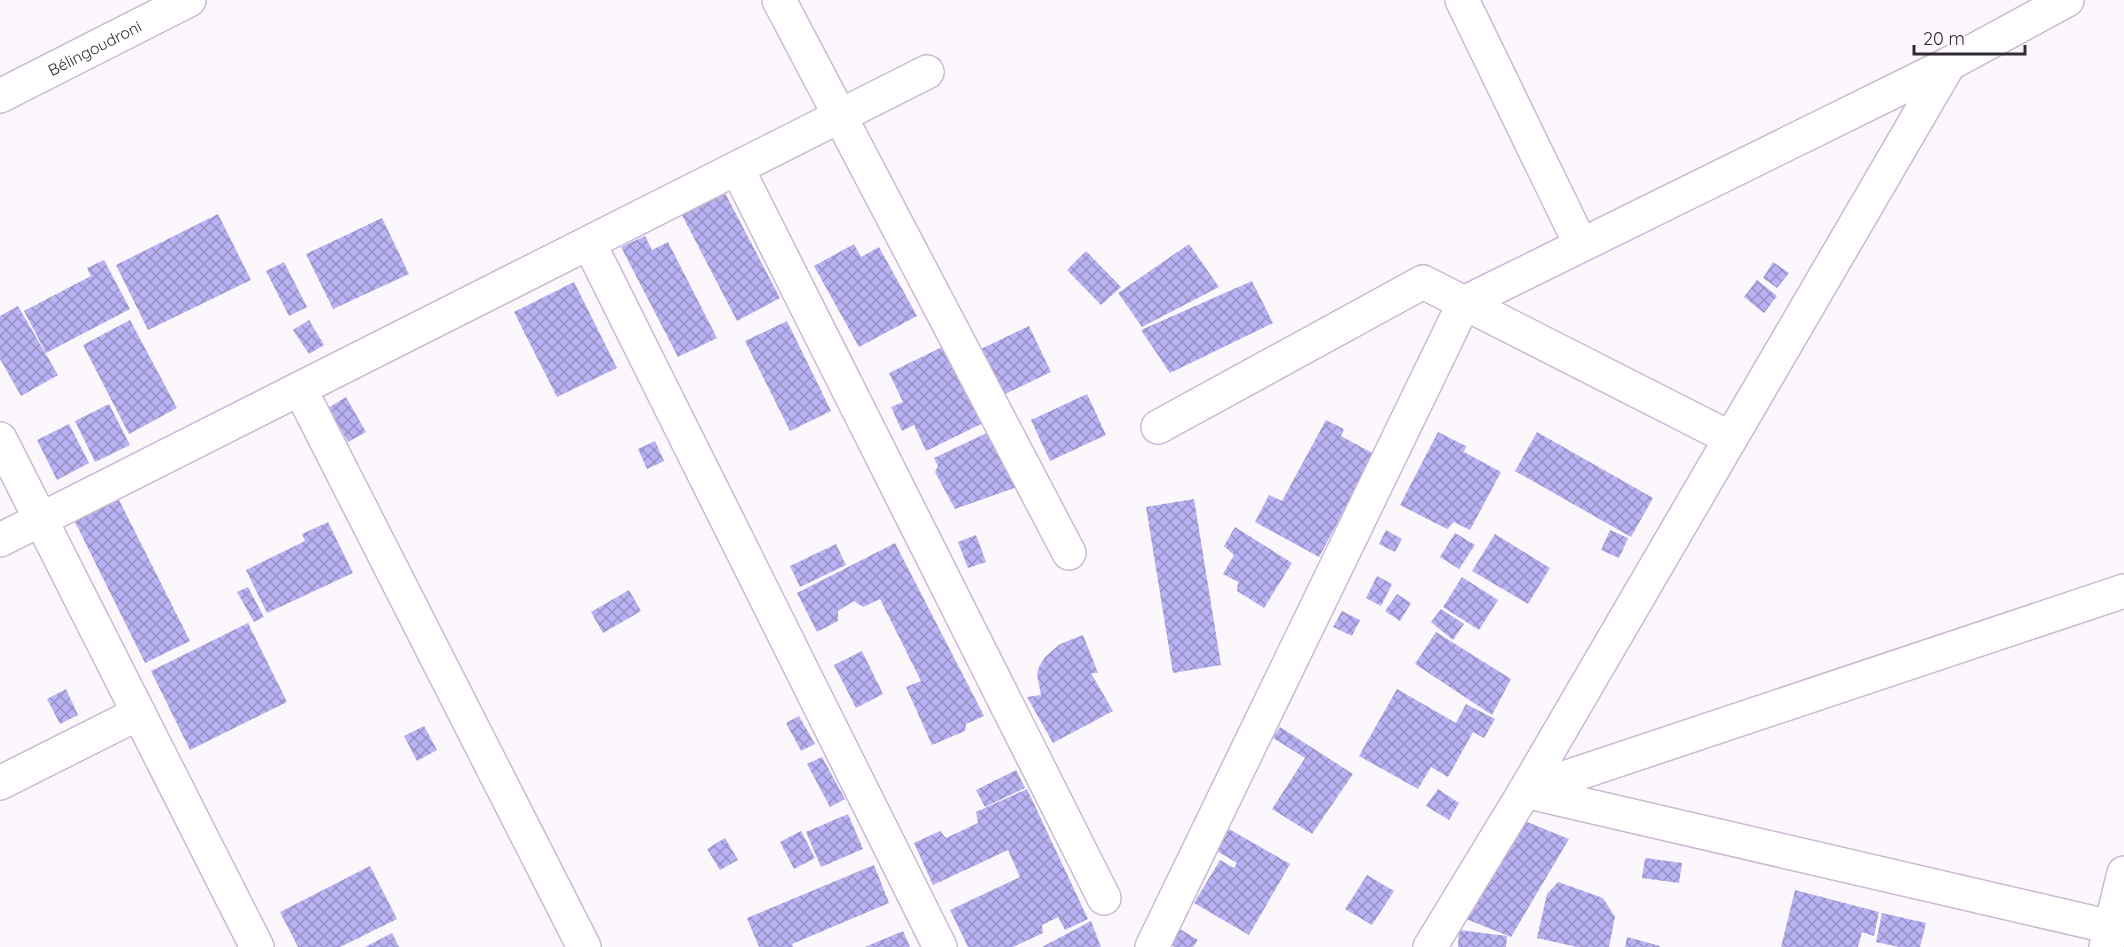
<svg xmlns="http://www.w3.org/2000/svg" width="2124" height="947" font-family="Quicksand,sans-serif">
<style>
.building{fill:url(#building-cross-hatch)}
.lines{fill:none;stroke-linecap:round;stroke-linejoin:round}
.minor-casing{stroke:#cdb8d3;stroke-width:36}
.tertiary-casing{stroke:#cdb8d3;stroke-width:36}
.minor{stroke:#fff;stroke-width:33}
.tertiary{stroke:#fff;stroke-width:33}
.labels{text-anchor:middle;stroke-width:5;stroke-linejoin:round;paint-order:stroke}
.street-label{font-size:16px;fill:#322a34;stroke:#fbf7fc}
</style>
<defs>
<pattern id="building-cross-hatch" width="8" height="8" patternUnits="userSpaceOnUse" patternTransform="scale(1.5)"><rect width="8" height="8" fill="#b8b1f2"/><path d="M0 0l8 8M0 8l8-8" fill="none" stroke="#9690c5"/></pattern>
</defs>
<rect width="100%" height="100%" fill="#fbf7fc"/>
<g class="building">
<path d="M725 193 780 298 737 321 682 215Z"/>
<path d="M218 214 251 280 148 330 116 265Z"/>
<path d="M382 218 409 274 333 309 306 254Z"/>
<path d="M645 236 652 250 668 242 717 338 678 357 621 247Z"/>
<path d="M854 244 861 257 879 247 917 316 859 347 814 266Z"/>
<path d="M1189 244 1219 287 1142 327 1118 293Z"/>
<path d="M1086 251 1121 287 1101 305 1067 270Z"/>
<path d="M104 260 130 309 46 353 24 311 91 276 87 268Z"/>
<path d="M284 262 307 307 289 316 266 271Z"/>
<path d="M1773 262 1789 273 1777 288 1763 278Z"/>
<path d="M1757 280 1777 296 1764 313 1744 297Z"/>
<path d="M1252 281 1273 323 1170 373 1141 330Z"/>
<path d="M574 282 617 368 557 397 514 312Z"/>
<path d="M18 306 58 375 21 396 0 359V316Z"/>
<path d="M130 320 177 408 129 434 83 345Z"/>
<path d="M309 320 324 345 309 354 293 330Z"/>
<path d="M787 321 831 411 790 431 745 341Z"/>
<path d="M1029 326 1051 372 1003 395 981 349Z"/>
<path d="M944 346 981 424 926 451 914 425 902 431 891 407 903 402 889 373Z"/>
<path d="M1087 394 1106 435 1050 461 1031 420Z"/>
<path d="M346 397 366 432 348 442 328 408Z"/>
<path d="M109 404 130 445 95 462 75 421Z"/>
<path d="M1326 420 1344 429 1341 436 1374 454 1319 557 1255 522 1269 495 1282 501Z"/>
<path d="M69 424 89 463 57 480 37 440Z"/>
<path d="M991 431 1017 487 955 509 935 472 938 466 934 458Z"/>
<path d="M1438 432 1466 446 1464 452 1501 472 1470 530 1454 522 1447 529 1400 505Z"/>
<path d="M1537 432 1653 498 1631 537 1515 471Z"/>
<path d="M655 441 664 461 647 469 638 449Z"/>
<path d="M118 498 190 641 145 663 74 520Z"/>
<path d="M1194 499 1221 665 1173 673 1146 507Z"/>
<path d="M328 522 353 573 267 613 246 570 305 541 302 534Z"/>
<path d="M1235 527 1292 563 1264 608 1237 591 1238 582 1223 574 1234 555 1224 546Z"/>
<path d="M1386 530 1402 539 1395 552 1379 544Z"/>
<path d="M1610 530 1628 538 1619 558 1601 550Z"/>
<path d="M1455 533 1475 545 1459 569 1440 557Z"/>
<path d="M1495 534 1550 568 1528 604 1472 571Z"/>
<path d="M976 535 986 562 968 568 958 542Z"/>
<path d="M895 543 984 716 966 724 965 731 932 745 906 687 921 681 880 599 863 607 854 601 838 611V621L817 632 797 593Z"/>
<path d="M836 544 846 565 800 587 790 566Z"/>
<path d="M1377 576 1392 584 1381 606 1366 598Z"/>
<path d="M1462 577 1498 600 1479 630 1443 607Z"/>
<path d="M248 587 264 617 254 622 237 592Z"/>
<path d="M629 590 641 611 603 633 591 612Z"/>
<path d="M1397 594 1411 603 1400 621 1385 611Z"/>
<path d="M1441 609 1464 624 1453 640 1431 622Z"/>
<path d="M1342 611 1360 620 1352 636 1333 627Z"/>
<path d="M248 623 287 702 190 750 151 671Z"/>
<path d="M1436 632 1511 679 1492 715 1415 664Z"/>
<path d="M1083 635 1098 673H1091L1113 711 1053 743 1027 697 1041 695 1037 674 1039 667 1045 657 1060 644Z"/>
<path d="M862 651 883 694 856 708 834 665Z"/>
<path d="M66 689 78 715 60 724 47 699Z"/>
<path d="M1397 689 1456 723 1466 704 1495 719 1484 738 1473 732 1448 777 1431 767 1418 789 1359 756Z"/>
<path d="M799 716 815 744 801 751 786 723Z"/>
<path d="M424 726 437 750 417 761 404 736Z"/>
<path d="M1280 727 1353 774 1312 834 1272 809 1305 758 1273 738Z"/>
<path d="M822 757 845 799 830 807 807 764Z"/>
<path d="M1016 770 1025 788 985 807 976 790Z"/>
<path d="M1027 789 1088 919 1065 930 1058 917 1042 925 1043 933 1013 947H968L950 910 1020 877 1008 850 933 885 914 843 940 831 946 838 978 823 976 812Z"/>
<path d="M1438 789 1459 803 1449 820 1426 806Z"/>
<path d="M848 814 863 849 821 867 806 832Z"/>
<path d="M1522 820 1569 839 1511 937 1461 917Z"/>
<path d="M1229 829 1290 864 1249 935 1194 903 1220 860 1234 868 1237 863 1217 851Z"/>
<path d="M801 831 815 858 794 869 780 842Z"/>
<path d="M725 838 738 860 720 870 707 849Z"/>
<path d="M1645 858 1682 863 1679 883 1642 878Z"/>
<path d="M874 865 889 903 792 944 793 947H759L747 918Z"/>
<path d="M370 866 397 919 340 947H298L280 912Z"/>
<path d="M1367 875 1394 891 1372 925 1345 909Z"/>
<path d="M1558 882 1603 898 1615 917 1609 947H1577L1537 938 1547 894Z"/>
<path d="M1795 890 1879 912 1874 936 1862 932 1858 947H1781Z"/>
<path d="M1882 913 1926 923 1920 947H1899L1876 942Z"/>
<path d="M1091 921 1101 947H1042Z"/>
<path d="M1180 929 1198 940 1193 947H1175L1170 944Z"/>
<path d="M1459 930 1507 936 1506 947H1458Z"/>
<path d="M903 931 910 947H865Z"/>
<path d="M392 933 399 947H365Z"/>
<path d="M1627 937 1660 946V947H1625Z"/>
</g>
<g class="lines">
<g class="minor-casing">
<g id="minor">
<path d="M779 0 1069 553"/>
<path d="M1462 0 1581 245"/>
<path d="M737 168 1104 898"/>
<path d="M589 243 940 947"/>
<path d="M300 389 584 947"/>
<path d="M1158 427 1423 282 1730 438"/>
<path d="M0 439 257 947"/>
<path d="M0 540 927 72"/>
<path d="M0 783 139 713"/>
<path d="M1525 791 2124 591"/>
<path d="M1525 791 2124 930"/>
<path d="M1152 947 1464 303 1949 64 2067 0"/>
<path d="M1430 947 1525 791 1949 64"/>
<path d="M2106 947 2124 873"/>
</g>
</g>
<g class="tertiary-casing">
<g id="tertiary">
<path id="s1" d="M0 96 189 0"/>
</g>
</g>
<use href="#minor" class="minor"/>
<use href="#tertiary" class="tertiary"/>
</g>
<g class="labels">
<g class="street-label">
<text dy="6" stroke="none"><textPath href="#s1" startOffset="106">Bélingoudroni</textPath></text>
</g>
</g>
<path d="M1914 45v9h111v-9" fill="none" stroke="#322a34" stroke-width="3"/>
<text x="1923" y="45" font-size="18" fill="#322a34" stroke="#fbf7fc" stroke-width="4.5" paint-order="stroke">20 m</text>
</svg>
